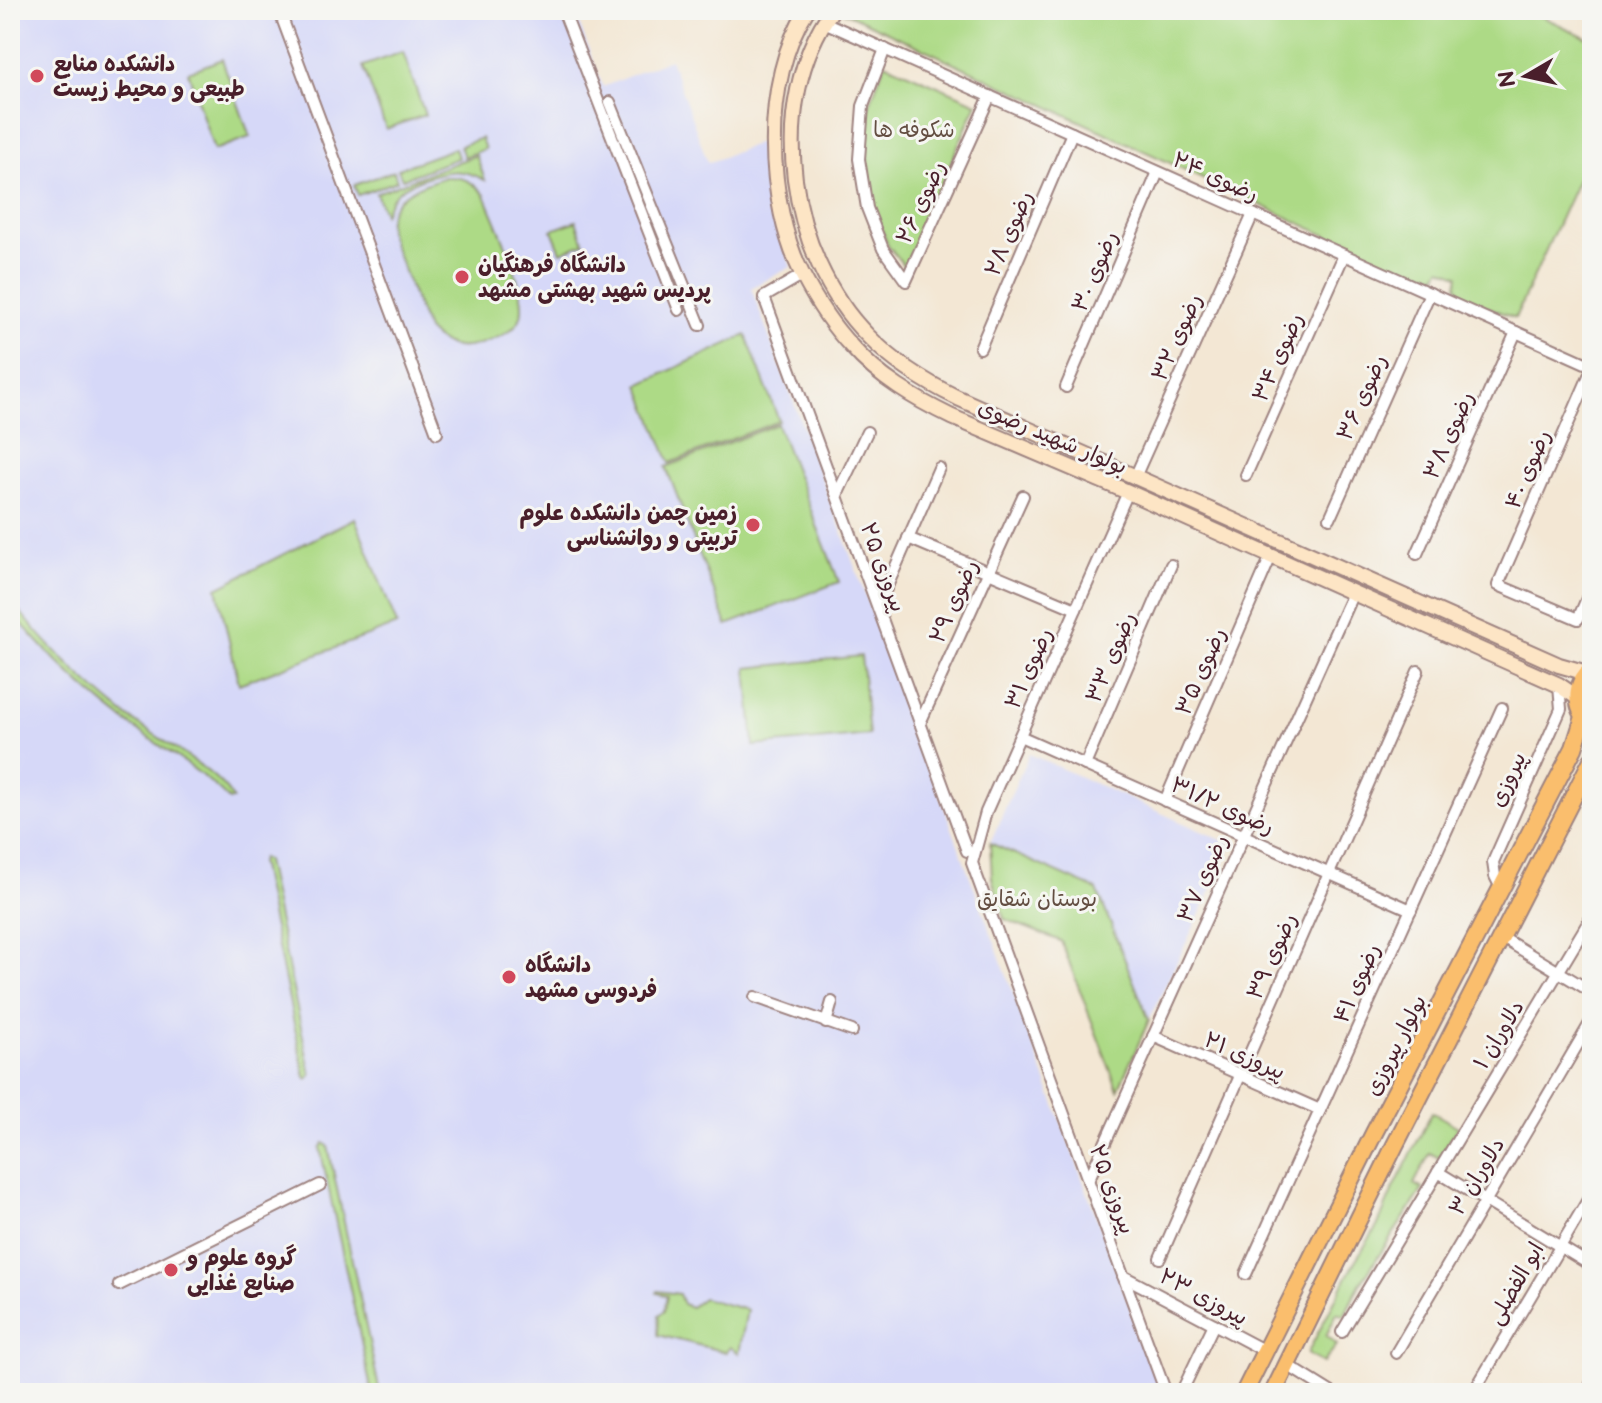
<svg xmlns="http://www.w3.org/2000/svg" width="1602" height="1403" font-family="'Balsamiq Sans','Playpen Sans Arabic',sans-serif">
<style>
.built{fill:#d6d8f8}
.green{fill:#adda86;stroke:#7c7c58;stroke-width:2}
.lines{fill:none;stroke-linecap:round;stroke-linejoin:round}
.street-casing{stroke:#9e8380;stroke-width:14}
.secondary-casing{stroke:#9e8380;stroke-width:18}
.primary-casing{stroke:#9e8380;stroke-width:20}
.street{stroke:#fff;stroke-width:10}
.secondary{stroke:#fde5c5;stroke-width:14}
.primary{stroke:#fabe6d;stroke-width:16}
.poi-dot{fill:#d1495b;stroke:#f6f6f2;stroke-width:3}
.labels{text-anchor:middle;stroke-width:6;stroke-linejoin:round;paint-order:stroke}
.poi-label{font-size:22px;font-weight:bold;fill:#4a1f2b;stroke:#f6f6f2;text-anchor:start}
.park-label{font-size:22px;fill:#634e42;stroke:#f6f6f2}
.street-label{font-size:22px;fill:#4a1f2b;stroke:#f6f6f2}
</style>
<rect width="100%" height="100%" fill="#f6f6f2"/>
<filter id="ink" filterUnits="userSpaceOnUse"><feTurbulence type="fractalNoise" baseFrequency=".0125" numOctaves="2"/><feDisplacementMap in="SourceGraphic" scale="16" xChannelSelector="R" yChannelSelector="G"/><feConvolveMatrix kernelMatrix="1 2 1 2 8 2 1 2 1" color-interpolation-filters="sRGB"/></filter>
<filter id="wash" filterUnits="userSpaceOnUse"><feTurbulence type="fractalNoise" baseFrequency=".006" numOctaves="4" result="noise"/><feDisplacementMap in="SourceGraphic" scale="32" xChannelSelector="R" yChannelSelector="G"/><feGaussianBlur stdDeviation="1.8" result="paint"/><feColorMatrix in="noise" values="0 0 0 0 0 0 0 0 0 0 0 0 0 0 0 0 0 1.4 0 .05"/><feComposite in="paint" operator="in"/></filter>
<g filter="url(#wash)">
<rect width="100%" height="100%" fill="#f3e7d4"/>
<g class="built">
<path d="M10 10H574L603 87 670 59 708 163 761 142 776 224 791 267 751 288 1162 1393H10Z"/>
<path d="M1029 754 1228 843 1230 848 1207 899 1149 1020 1096 890 990 843Z"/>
</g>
<g class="green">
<path d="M845 10H1528L1592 40V149L1515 318 1462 297 1457 284 1459 275 1441 268 1437 276 1417 271 1414 276 844 12Z"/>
<path d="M403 52 425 115 386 129 363 66Z"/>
<path d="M222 59 250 137 214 150 188 72Z"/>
<path d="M885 63 977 103 905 267 888 246 872 203 866 157 869 106Z"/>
<path d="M481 138 485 149 464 157 460 146Z"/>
<path d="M455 148 458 158 402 179 398 169Z"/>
<path d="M476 155 485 180C462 168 448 170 424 178 403 186 392 192 384 214L376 193Z"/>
<path d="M394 171 397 181 358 195 354 185Z"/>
<path d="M446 177C463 176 474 182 485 195 495 221 531 295 520 319 513 334 491 340 477 345 458 351 441 345 427 330 419 309 410 288 402 266 398 256 391 243 389 231 384 196 420 185 446 177Z"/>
<path d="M576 221 584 243 561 252 552 230Z"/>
<path d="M746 335 779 421 670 463 639 385Z"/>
<path d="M777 424 839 582 727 625 666 467Z"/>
<path d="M355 518 397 625 239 684 217 588Z"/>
<path d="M10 599C43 642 81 679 123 713 149 734 222 772 233 800H229C202 771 168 752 136 729 98 701 63 670 31 634 22 624 10 614 10 599Z"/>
<path d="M861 656 869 735 754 746 747 668Z"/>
<path d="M990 843 1097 890 1149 1020 1118 1090 1061 941 1004 919 992 878Z"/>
<path d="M262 858 266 861 311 1075 308 1079 305 1076 260 862Z"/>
<path d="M1432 1112 1458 1127 1439 1158 1430 1153 1414 1184 1423 1189 1360 1284 1344 1316 1337 1313 1326 1336 1337 1345 1323 1363 1307 1354 1355 1261 1377 1227 1391 1194Z"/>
<path d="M324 1143 328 1146 380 1393H372L320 1148Z"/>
<path d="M658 1291 679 1294 683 1304 691 1307 703 1298 747 1310 739 1353 730 1347 726 1352 658 1335 659 1315 664 1311 667 1296 657 1293Z"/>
</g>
</g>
<g filter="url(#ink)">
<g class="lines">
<g class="street-casing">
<g id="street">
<path d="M279 10 437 433"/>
<path d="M563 10 679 310"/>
<path d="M824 22 1592 366"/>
<path d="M885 49 863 106 859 159 867 208 883 249 906 281 990 96"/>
<path d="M610 102 700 325"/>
<path d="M802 275 764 297 967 851"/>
<path d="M980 348 1072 133"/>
<path d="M1592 369 1498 585 1578 619 1592 587"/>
<path d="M1066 387 1158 172"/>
<path d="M1246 475 1344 255"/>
<path d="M1135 477 1253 214"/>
<path d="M1128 492 986 812 972 863 1166 1393"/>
<path d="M837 495 867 432"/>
<path d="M1330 518 1430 293"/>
<path d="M908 538 1076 609"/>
<path d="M1417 554 1516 332"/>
<path d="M878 607 939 468"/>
<path d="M920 723 1023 496"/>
<path d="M1020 736 1411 910"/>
<path d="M1085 765 1171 565"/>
<path d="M1165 801 1271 556"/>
<path d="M1501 888 1495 876 1493 862 1561 709 1559 685"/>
<path d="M1501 937 1592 992"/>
<path d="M755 997 852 1031"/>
<path d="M826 1023 832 1002"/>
<path d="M1153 1036 1320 1110"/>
<path d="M1438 1172 1592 1266"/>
<path d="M1088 1181 1353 593"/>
<path d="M1160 1258 1418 671"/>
<path d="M1246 1274 1502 708"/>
<path d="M1123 1276 1265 1351"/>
<path d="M119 1285 320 1185"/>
<path d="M1342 1332 1592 916"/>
<path d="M1396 1353 1592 1020"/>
<path d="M1287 1365 1332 1393"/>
<path d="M1181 1393 1214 1324"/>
<path d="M1473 1393 1592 1193"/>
<path d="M1586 1393 1592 1382"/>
</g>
</g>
<g class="secondary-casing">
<g id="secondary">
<path d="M807 10C761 80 766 203 803 276 816 301 833 327 852 347 879 378 915 399 952 417L1128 492 1559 685 1578 698"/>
<path d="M832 10C765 104 788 256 868 336 894 363 925 382 958 398L1559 665 1587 673"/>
</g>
</g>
<g class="primary-casing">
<g id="primary">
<path d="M1591 723C1574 708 1574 684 1592 669"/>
<path d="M1244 1393 1374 1133 1574 748 1584 717"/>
<path d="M1273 1393 1395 1145 1592 760"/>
</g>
</g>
<use href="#street" class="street"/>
<use href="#secondary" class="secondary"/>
<use href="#primary" class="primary"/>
</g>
</g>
<g class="poi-dot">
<circle cx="37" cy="76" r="8"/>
<circle cx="462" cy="277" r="8"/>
<circle cx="753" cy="525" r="8"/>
<circle cx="509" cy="977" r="8"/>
<circle cx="171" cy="1270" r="8"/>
</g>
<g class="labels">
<g class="poi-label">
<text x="53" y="71">دانشکده منابع<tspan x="53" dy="25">طبیعی و محیط زیست</tspan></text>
<text x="478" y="272">دانشگاه فرهنگیان<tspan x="478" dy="25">پردیس شهید بهشتی مشهد</tspan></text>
<text x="737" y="520" text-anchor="end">زمین چمن دانشکده علوم<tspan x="737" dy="25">تربیتی و روانشناسی</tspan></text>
<text x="525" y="972">دانشگاه<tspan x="525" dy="25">فردوسی مشهد</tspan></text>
<text x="187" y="1265">گروه علوم و<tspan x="187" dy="25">صنایع غذایی</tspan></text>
</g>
<g class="park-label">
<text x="914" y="137">شکوفه ها</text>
<text x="1037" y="906">بوستان شقایق</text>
</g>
<g class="street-label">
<text transform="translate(1216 176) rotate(24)" y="8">رضوی ۲۴</text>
<text transform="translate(920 202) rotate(-65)" y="8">رضوی ۲۶</text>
<text transform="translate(1008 233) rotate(-67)" y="8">رضوی ۲۸</text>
<text transform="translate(1094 271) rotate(-67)" y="8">رضوی ۳۰</text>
<text transform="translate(1176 337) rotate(-66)" y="8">رضوی ۳۲</text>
<text transform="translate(1277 357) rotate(-66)" y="8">رضوی ۳۴</text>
<text transform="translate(1361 397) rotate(-66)" y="8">رضوی ۳۶</text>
<text transform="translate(1448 435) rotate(-66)" y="8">رضوی ۳۸</text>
<text transform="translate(1053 436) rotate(23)" y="8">بولوار شهید رضوی</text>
<text transform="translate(1527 469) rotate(-67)" y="8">رضوی ۴۰</text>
<text transform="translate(884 567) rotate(70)" y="8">پیروزی ۲۵</text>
<text transform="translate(953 601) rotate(-66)" y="8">رضوی ۲۹</text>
<text transform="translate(1110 657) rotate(-67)" y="8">رضوی ۳۳</text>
<text transform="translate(1028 668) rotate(-66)" y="8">رضوی ۳۱</text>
<text transform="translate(1200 671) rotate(-66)" y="8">رضوی ۳۵</text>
<text transform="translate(1507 779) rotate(-65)" y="8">پیروزی</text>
<text transform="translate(1223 805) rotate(24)" y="8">رضوی ۳۱/۲</text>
<text transform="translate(1202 878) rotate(-66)" y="8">رضوی ۳۷</text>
<text transform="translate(1271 956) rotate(-66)" y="8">رضوی ۳۹</text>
<text transform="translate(1356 983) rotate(-66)" y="8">رضوی ۴۱</text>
<text transform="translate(1498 1034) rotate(-59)" y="8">دلاوران ۱</text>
<text transform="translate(1395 1045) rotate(-63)" y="8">بولوار پیروزی</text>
<text transform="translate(1245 1055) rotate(24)" y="8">پیروزی ۲۱</text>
<text transform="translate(1476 1176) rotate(-59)" y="8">دلاوران ۳</text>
<text transform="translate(1113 1189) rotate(70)" y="8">پیروزی ۲۵</text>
<text transform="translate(1515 1283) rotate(-60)" y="8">ابو الفضلی</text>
<text transform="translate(1204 1296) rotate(28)" y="8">پیروزی ۲۳</text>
</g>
</g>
<rect width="1602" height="1403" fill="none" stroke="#f6f6f2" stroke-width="40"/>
<g transform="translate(1526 76) rotate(261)" stroke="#f6f6f2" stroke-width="6" paint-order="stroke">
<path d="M0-6L14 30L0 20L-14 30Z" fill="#4a1f2b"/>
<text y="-12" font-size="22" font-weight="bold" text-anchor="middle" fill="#4a1f2b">N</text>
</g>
</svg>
